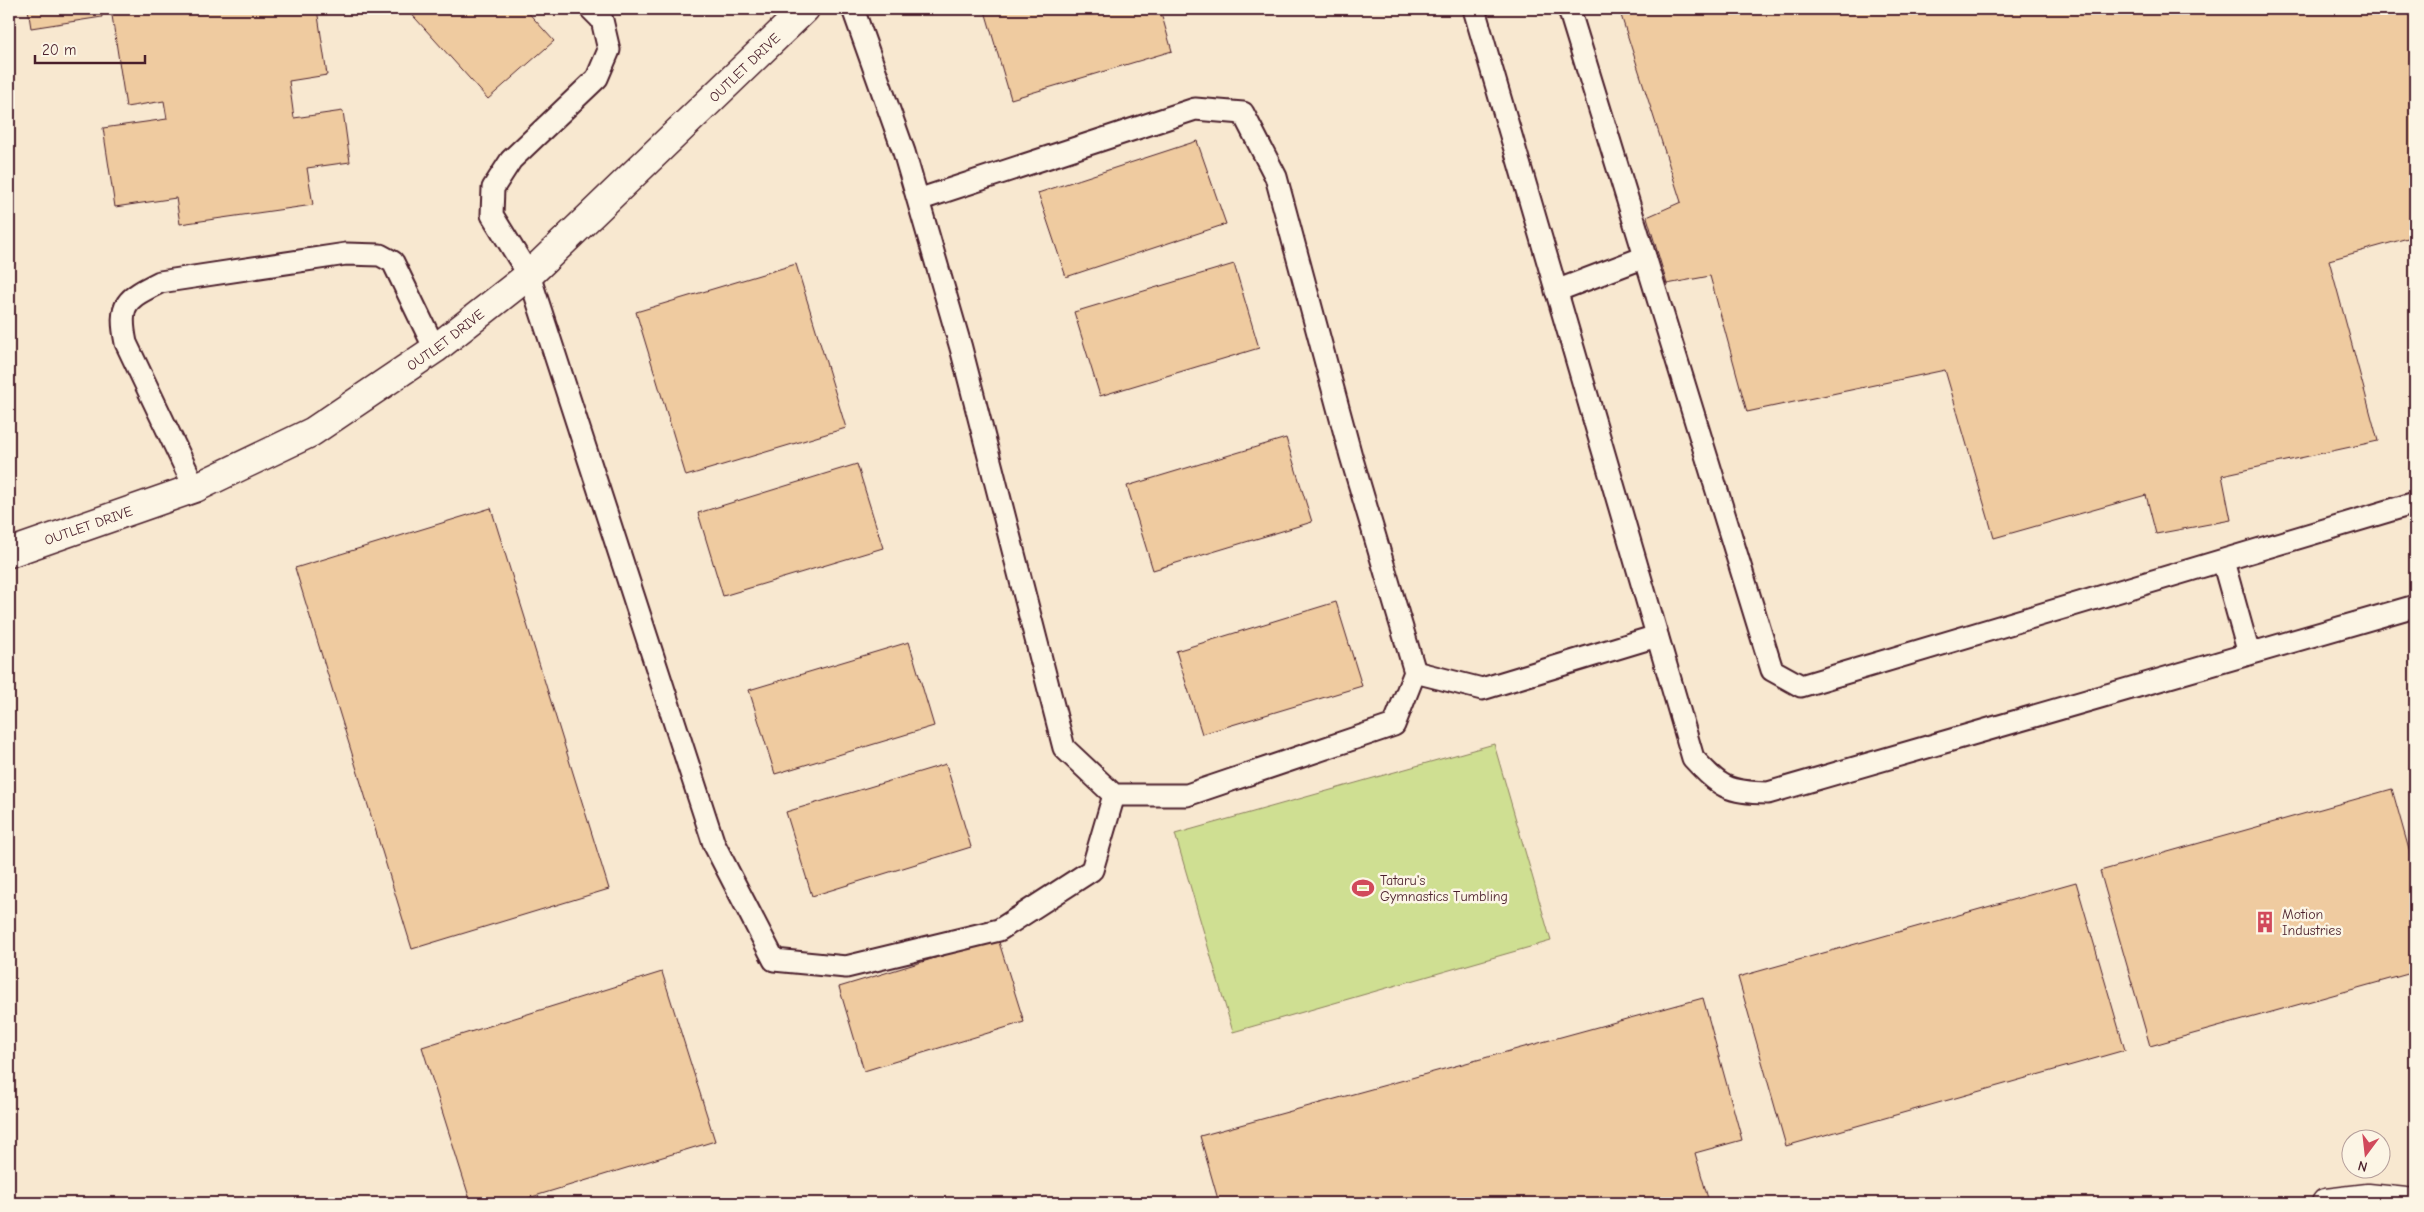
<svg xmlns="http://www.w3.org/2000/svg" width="2424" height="1212" font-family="'Comic Neue',sans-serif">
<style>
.built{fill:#f8e8d0;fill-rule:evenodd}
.green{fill:#cfdf92;stroke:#8c7f5e}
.building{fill:#efcba0;stroke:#4a1f2b}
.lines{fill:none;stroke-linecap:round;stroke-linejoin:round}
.service-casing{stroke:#4a1f2b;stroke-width:25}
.minor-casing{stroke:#4a1f2b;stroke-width:31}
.tertiary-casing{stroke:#4a1f2b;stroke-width:31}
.service{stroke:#fcf5e5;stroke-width:21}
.minor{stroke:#fcf5e5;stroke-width:28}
.tertiary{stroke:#fcf5e5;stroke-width:28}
.labels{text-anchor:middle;stroke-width:5;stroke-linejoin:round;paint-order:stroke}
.street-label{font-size:14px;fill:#4a1f2b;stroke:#fcf5e5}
.poi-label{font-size:14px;fill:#4a1f2b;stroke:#fcf5e5;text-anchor:start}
</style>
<rect width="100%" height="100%" fill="#fcf5e5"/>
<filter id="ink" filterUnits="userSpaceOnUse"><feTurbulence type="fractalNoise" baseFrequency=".02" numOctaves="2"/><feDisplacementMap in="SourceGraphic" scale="10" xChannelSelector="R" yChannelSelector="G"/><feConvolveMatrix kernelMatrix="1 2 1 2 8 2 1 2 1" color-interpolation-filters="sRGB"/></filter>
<g filter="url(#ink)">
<path class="built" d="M9 9H2415V1203H9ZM2352 1140H2382V1170H2352Z"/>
<path class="green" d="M1494 744 1551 941 1233 1032 1175 834Z"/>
<g class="building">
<path d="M28 9H101L102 17 31 28Z"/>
<path d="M111 9H317L327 75 289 81 294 118 343 111 350 162 307 168 313 205 180 224 176 198 115 207 103 128 167 119 164 101 126 107Z"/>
<path d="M407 9H525L554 41 488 99Z"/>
<path d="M993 9H1160L1172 51 1011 99 985 11Z"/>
<path d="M1619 9H2415V236L2329 260 2378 441 2222 475 2231 520 2156 534 2146 495 1994 538 1945 370 1747 412 1710 276 1667 284 1647 217 1681 202Z"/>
<path d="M1197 141 1226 224 1066 277 1038 193Z"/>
<path d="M796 264 846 428 686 476 636 312Z"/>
<path d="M1234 264 1259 348 1100 396 1074 312Z"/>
<path d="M1286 438 1312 522 1153 570 1127 486Z"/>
<path d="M857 464 883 548 723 596 698 513Z"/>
<path d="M491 508 609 889 412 949 295 568Z"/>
<path d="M1336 602 1362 686 1202 734 1176 651Z"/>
<path d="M909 642 934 726 775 774 749 690Z"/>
<path d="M946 764 971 847 812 896 786 812Z"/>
<path d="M2392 789 2415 871V972L2150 1046 2100 871Z"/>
<path d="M2076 882 2125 1050 1786 1146 1738 977Z"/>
<path d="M998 939 1024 1022 864 1071 839 987Z"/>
<path d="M662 972 715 1141 512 1203H471L422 1047Z"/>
<path d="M1703 998 1742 1140 1695 1153 1709 1202 1219 1203 1200 1136Z"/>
</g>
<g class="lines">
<g class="service-casing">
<g id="service">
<path d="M591 9 602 20 609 50 597 78 511 160 493 188 492 215 529 275 714 844 774 960 846 967 999 930 1092 870 1114 795"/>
<path d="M853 9 904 152 961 348 1064 748 1114 795H1187L1394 725 1415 672 1351 456 1276 177 1243 113 1195 109 918 200"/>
<path d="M1474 9 1693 758C1721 788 1727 792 1768 793L2415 606"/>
<path d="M1569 9 1772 670 1801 686 2415 503"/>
<path d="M1556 291 1645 257"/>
<path d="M195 488 126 343C118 303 126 299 160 282L346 254 380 255 393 262 435 349"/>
<path d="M2223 561 2249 654"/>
<path d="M1415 672 1482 689 1657 636"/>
</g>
</g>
<g class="minor-casing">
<path id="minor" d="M2326 1203 2368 1198 2415 1203"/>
</g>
<g class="tertiary-casing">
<g id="tertiary">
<path id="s1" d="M9 553 195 488 312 432 435 349 529 275 805 9"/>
</g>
</g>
<use href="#service" class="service"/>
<use href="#minor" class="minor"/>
<use href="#tertiary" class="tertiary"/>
</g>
</g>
<defs>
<g id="stadium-bare" transform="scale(1.725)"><path d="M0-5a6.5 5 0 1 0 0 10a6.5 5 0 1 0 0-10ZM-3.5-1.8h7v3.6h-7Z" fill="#d1495b" stroke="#fcf5e5" stroke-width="2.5" paint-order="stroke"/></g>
<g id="building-bare" transform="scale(1.725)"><path d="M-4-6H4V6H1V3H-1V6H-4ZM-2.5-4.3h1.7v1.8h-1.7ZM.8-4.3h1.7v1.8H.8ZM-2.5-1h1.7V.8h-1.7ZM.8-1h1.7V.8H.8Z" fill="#d1495b" stroke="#fcf5e5" stroke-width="2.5" paint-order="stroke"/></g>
</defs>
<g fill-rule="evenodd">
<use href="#stadium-bare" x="1363" y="888"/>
<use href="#building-bare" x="2265" y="922"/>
</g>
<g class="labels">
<g class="street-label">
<text dy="5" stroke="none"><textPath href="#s1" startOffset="894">OUTLET DRIVE</textPath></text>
<text dy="5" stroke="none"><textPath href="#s1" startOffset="489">OUTLET DRIVE</textPath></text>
<text dy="5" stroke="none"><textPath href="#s1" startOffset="84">OUTLET DRIVE</textPath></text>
</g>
<g class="poi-label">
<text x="1380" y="885">Tataru's<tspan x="1380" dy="16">Gymnastics Tumbling</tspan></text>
<text x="2282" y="919">Motion<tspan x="2282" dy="16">Industries</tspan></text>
</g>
</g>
<rect width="2424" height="1212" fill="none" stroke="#fcf5e5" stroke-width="30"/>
<rect x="15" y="15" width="2394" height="1182" fill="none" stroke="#4a1f2b" stroke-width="2" filter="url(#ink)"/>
<g transform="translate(2366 1154) rotate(195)"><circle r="24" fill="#fcf5e5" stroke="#b59f9b"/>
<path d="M0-4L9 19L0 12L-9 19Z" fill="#d1495b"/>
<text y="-8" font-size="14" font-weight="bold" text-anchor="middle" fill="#4a1f2b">N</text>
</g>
<path d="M35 55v8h110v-8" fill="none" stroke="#4a1f2b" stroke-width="2.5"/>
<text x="42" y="55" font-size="15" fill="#4a1f2b" stroke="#fcf5e5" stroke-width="4" paint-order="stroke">20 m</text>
</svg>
